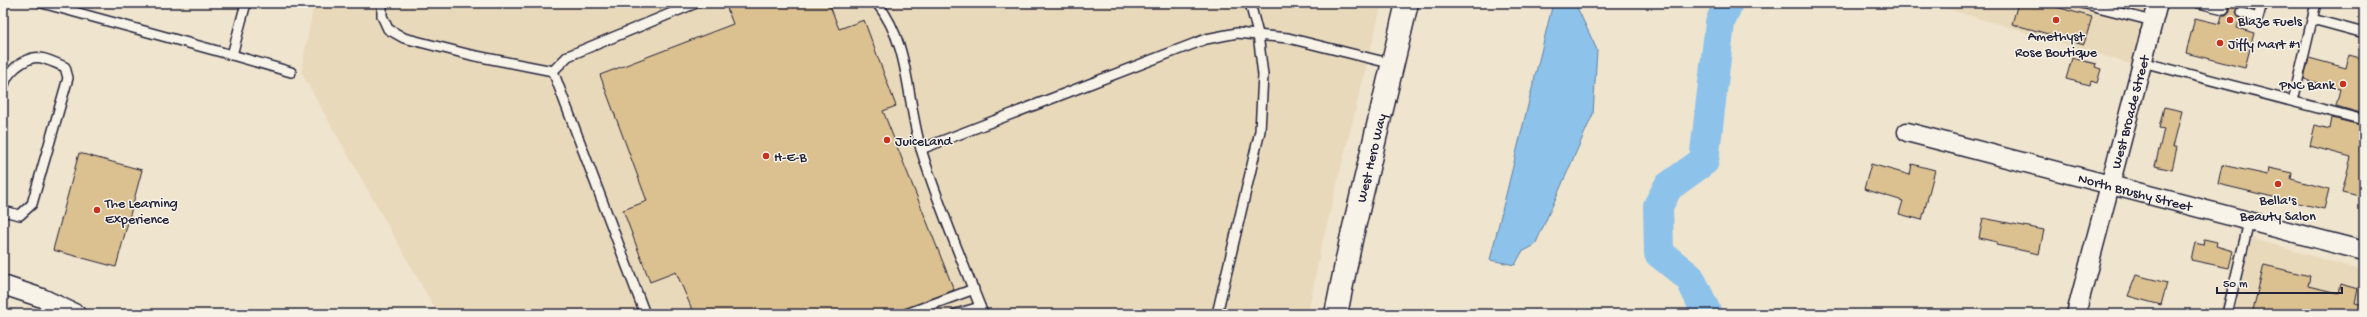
<svg xmlns="http://www.w3.org/2000/svg" width="2367" height="317" font-family="'Gochi Hand',sans-serif">
<style>
.built{fill:#e9d9bb}
.water{fill:#8dc2eb;stroke:#6282a5}
.lines{fill:none;stroke-linecap:round;stroke-linejoin:round}
.river{stroke:#8dc2eb;stroke-width:30}
.building{fill:#dbc090;stroke:#22223b}
.service-casing{stroke:#22223b;stroke-width:12}
.minor-casing{stroke:#22223b;stroke-width:21}
.secondary-casing{stroke:#22223b;stroke-width:25}
.service{stroke:#f7f3e8;stroke-width:9}
.minor{stroke:#f7f3e8;stroke-width:18}
.secondary{stroke:#f7f3e8;stroke-width:22}
.poi-dot{fill:#c8321e;stroke:#f7f3e8;stroke-width:1.5}
.labels{text-anchor:middle;stroke-width:3;stroke-linejoin:round;paint-order:stroke}
.poi-label{font-size:14px;fill:#22223b;stroke:#f7f3e8;text-anchor:start}
.street-label{font-size:14px;fill:#22223b;stroke:#f7f3e8}
</style>
<rect width="100%" height="100%" fill="#efe4ce"/>
<filter id="ink" filterUnits="userSpaceOnUse"><feTurbulence type="fractalNoise" baseFrequency=".025" numOctaves="2"/><feDisplacementMap in="SourceGraphic" scale="8" xChannelSelector="R" yChannelSelector="G"/><feConvolveMatrix kernelMatrix="1 2 1 2 8 2 1 2 1" color-interpolation-filters="sRGB"/></filter>
<g filter="url(#ink)">
<g class="built">
<path d="M314 3H1382L1320 252 1308 314H438L301 72Z"/>
<path d="M1927 3H2158L2141 67Z"/>
<path d="M2239 235 2364 271V314H2219Z"/>
</g>
<path class="water" d="M1553 3H1575L1597 50 1593 114 1535 245 1522 252 1515 265 1490 260Z"/>
<g class="lines">
<path class="river" d="M1707 314 1690 278 1659 253 1658 206 1668 187 1704 161 1720 23 1728 3"/>
</g>
<g class="building">
<path d="M725 3H829L839 29 864 20 896 106 883 111 954 290 893 314H694L676 272 650 282 623 210 647 201 600 75 733 24Z"/>
<path d="M2018 3H2042L2092 17 2084 44 2012 24Z"/>
<path d="M2225 3H2244L2243 7 2238 8 2236 12 2240 19 2237 28 2254 33 2245 68 2186 53 2195 18 2220 24 2222 15H2226L2230 11V7Z"/>
<path d="M2349 55 2364 59V114L2336 106 2340 89 2304 79 2309 58 2346 68Z"/>
<path d="M2072 58 2096 64 2095 67 2101 69 2097 83 2091 81 2090 85 2066 79Z"/>
<path d="M2164 107 2182 111 2173 147H2177L2172 170 2155 166 2164 129 2159 128Z"/>
<path d="M2332 118 2364 126V197L2342 192 2351 157 2310 146 2315 125 2330 129Z"/>
<path d="M79 153 142 170 116 267 53 250Z"/>
<path d="M1871 164 1910 175 1912 164 1935 170 1922 220 1899 214 1903 201 1864 189Z"/>
<path d="M2222 165 2268 175 2269 168 2292 173 2291 179 2329 189 2324 209 2218 184Z"/>
<path d="M1983 218 2044 230 2039 254 1996 245 1997 242 1979 238Z"/>
<path d="M2204 239 2217 242 2216 246 2233 251 2229 268 2191 260 2195 243 2203 245Z"/>
<path d="M2264 265 2310 276 2308 286 2338 293 2340 284 2358 289 2355 303 2364 305V314H2252Z"/>
<path d="M2136 275 2167 283 2161 305 2128 296Z"/>
</g>
<g class="lines">
<g class="service-casing">
<g id="service">
<path d="M42 3 232 55 246 3"/>
<path d="M382 3V16L388 29 404 38 471 55 553 71 645 314"/>
<path d="M877 3C911 46 906 100 921 149 938 205 962 260 983 314"/>
<path d="M2082 3 2153 21"/>
<path d="M2199 3 2224 9"/>
<path d="M2242 13 2258 18 2262 3"/>
<path d="M2312 19 2364 33"/>
<path d="M232 55 291 72"/>
<path d="M2142 62 2364 120"/>
<path d="M553 71 568 56 696 3"/>
<path d="M3 88C6 78 8 74 16 67 36 51 43 58 65 67L68 78 32 204 20 215 3 211"/>
<path d="M2293 101 2316 3"/>
<path d="M921 149 1206 39 1237 33 1288 38 1393 64"/>
<path d="M906 314 974 289"/>
<path d="M956 314 980 307"/>
<path d="M1217 314 1260 131 1263 75 1258 34 1250 3"/>
<path d="M2227 314 2249 222"/>
</g>
</g>
<g class="minor-casing">
<g id="minor">
<path id="s1" d="M1907 132 2364 251"/>
<path d="M3 285 42 298 76 314"/>
<path id="s2" d="M2076 314 2158 3"/>
</g>
</g>
<g class="secondary-casing">
<g id="secondary">
<path id="s3" d="M1336 314 1351 240 1407 3"/>
</g>
</g>
<use href="#service" class="service"/>
<use href="#minor" class="minor"/>
<use href="#secondary" class="secondary"/>
</g>
</g>
<g class="poi-dot">
<circle cx="2056" cy="20" r="4"/>
<circle cx="2230" cy="20" r="4"/>
<circle cx="2220" cy="43" r="4"/>
<circle cx="2343" cy="84" r="4"/>
<circle cx="887" cy="140" r="4"/>
<circle cx="766" cy="156" r="4"/>
<circle cx="2278" cy="184" r="4"/>
<circle cx="97" cy="210" r="4"/>
</g>
<g class="labels">
<g class="poi-label">
<text x="2238" y="25">Blaze Fuels</text>
<text x="2056" y="40" text-anchor="middle">Amethyst<tspan x="2056" dy="16">Rose Boutique</tspan></text>
<text x="2228" y="48">Jiffy Mart #1</text>
<text x="2335" y="89" text-anchor="end">PNC Bank</text>
<text x="895" y="145">JuiceLand</text>
<text x="774" y="161">H-E-B</text>
<text x="2278" y="204" text-anchor="middle">Bella's<tspan x="2278" dy="16">Beauty Salon</tspan></text>
<text x="105" y="207">The Learning<tspan x="105" dy="16">Experience</tspan></text>
</g>
<g class="street-label">
<text dy="5" stroke="none"><textPath href="#s2" startOffset="209">West Broade Street</textPath></text>
<text dy="5" stroke="none"><textPath href="#s3" startOffset="160">West Hero Way</textPath></text>
<text dy="5" stroke="none"><textPath href="#s1" startOffset="236">North Brushy Street</textPath></text>
</g>
</g>
<rect width="2367" height="317" fill="none" stroke="#f7f3e8" stroke-width="16"/>
<rect x="8" y="8" width="2351" height="301" fill="none" stroke="#22223b" stroke-width="1.5" filter="url(#ink)"/>
<path d="M2217 287v6h125v-6" fill="none" stroke="#22223b" stroke-width="2"/>
<text x="2223" y="287" font-size="12" fill="#22223b" stroke="#f7f3e8" stroke-width="3" paint-order="stroke">50 m</text>
</svg>
